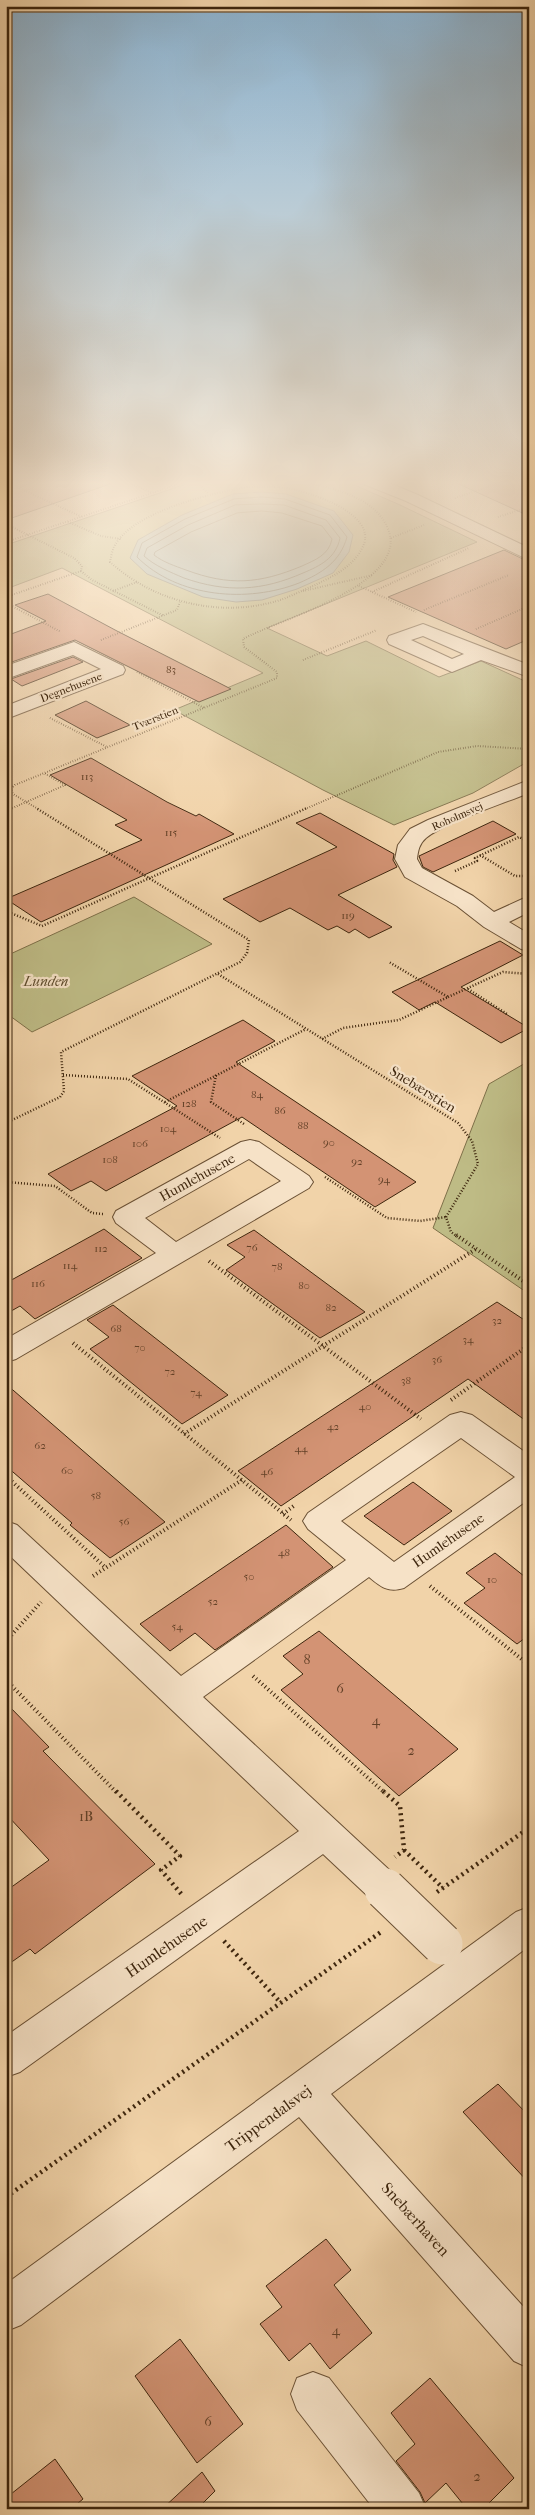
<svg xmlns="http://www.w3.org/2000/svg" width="535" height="2515" font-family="'IM FELL French Canon',serif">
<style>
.green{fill:#bebb85;stroke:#7e7049}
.water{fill:#a0b5b4;stroke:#787b71}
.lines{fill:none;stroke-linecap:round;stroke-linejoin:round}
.shore{stroke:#6e6d60;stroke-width:1}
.building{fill:#d39374;stroke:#3d250d}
.minor-casing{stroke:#6a5034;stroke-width:2}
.path-far3{stroke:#3d250d;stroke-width:2;stroke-dasharray:0.5 2;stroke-linecap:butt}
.path-far2{stroke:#3d250d;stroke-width:2.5;stroke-dasharray:1 2;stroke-linecap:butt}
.path-far1{stroke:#3d250d;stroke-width:4;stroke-dasharray:1 3;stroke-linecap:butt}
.path{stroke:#3d250d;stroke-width:4.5;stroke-dasharray:2 4;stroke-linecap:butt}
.minor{fill:#f6e2c7;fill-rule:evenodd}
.minor-bridge-casing{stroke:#6a5034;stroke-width:43;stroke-linecap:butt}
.minor-bridge{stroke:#f6e2c7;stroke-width:41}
.labels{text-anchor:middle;stroke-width:4.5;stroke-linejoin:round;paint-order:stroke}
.number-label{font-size:11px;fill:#624027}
.far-street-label{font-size:11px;fill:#3d250d;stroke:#f6e2c7}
.park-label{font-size:14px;font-style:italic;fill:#5d4a2b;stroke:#f6e2c7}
.street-label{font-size:14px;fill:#3d250d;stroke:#f6e2c7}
.near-number-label{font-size:14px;fill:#624027}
.near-street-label{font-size:16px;fill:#3d250d;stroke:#f6e2c7}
</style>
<rect width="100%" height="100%" fill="#f1d3a9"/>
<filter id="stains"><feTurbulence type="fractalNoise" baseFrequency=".004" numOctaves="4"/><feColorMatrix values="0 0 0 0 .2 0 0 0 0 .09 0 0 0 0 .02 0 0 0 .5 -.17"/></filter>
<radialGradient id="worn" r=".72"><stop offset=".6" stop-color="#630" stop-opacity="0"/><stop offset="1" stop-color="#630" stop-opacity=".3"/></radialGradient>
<g class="green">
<path d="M198 480H343L400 505 477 542 267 628 327 656 366 641 439 677 481 661 529 683V761L473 793 394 825 323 790 174 710 263 673 62 568 6 589V545Z"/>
<path d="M134 897 212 944 32 1032 6 1013V956Z"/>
<path d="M529 1061V1294L433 1228 489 1084Z"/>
</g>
<path class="water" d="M262 492 286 494 334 511 353 535 349 552 333 573 297 589 262 600 236 602 203 597 147 574 130 558 138 540 182 515 233 494Z"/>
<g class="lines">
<g class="shore">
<path d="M262 497 285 499 330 515 347 537C340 562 322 573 299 583 248 603 178 598 137 557L142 543 185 519 234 499Z"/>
<path d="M262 504 284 505 326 520 340 538C336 558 320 566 303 573 262 591 227 593 184 578 170 572 155 566 144 556L147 548 188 525 235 505Z"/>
<path d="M262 511 282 513 322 526 332 539C329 555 315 560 302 566 259 584 229 586 186 570 175 566 163 562 154 555L155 552 191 532 237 513Z"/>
</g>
</g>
<g class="building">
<path d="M6 480H109L110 484 6 520Z"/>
<path d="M450 480H529V516Z"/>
<path d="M504 550 529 562V639L506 649 388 597Z"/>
<path d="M48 594 117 631 231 689 199 702 75 640 6 664V636L46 621 15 605Z"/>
<path d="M73 657 83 662 22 686 11 679Z"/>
<path d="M86 701 130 725 97 738 55 715Z"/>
<path d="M91 758 167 802 196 816 199 814 234 834 41 922 6 899 142 840 115 825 127 820 50 775Z"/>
<path d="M320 813 394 854 393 860 397 867 338 895 392 927 369 938 355 929 349 933 337 926 328 930 290 908 260 922 223 899 337 847 296 823Z"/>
<path d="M493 821 516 834 433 872 423 867 419 856Z"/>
<path d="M500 941 523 955 461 987 529 1028 501 1043 435 1002 419 1010 392 992Z"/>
<path d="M243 1020 275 1041 236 1062 416 1182 375 1207 242 1117 106 1191 91 1181 71 1191 48 1174 177 1106 132 1076Z"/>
<path d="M104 1229 142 1258 35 1319 20 1306 6 1314V1283Z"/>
<path d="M254 1230 365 1312 320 1338 226 1270 245 1257 227 1245Z"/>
<path d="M497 1302 529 1323V1423L468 1379 281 1506 238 1471Z"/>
<path d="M113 1305 228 1395 182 1424 90 1349 109 1337 87 1320Z"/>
<path d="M6 1384 165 1522 110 1558 70 1525 72 1523 6 1466Z"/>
<path d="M413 1482 452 1511 404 1545 364 1516Z"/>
<path d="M286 1525 333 1567 224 1644 215 1650 195 1633 170 1651 140 1624Z"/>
<path d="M495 1553 529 1580V1635L517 1644 464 1603 485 1588 466 1573Z"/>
<path d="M319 1631 458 1749 399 1796 281 1690 303 1674 283 1656Z"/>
<path d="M6 1703 49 1747 43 1751 155 1864 35 1954 30 1949 6 1966V1891L49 1860 6 1814Z"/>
<path d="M498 2084 529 2116V2183L463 2112Z"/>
<path d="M326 2239 351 2270 334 2285 372 2333 330 2369 310 2343 289 2361 260 2324 282 2307 266 2286Z"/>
<path d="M180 2339 243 2424 197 2463 135 2376Z"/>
<path d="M430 2378 514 2478 483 2509H467L446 2483 425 2503 420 2492 396 2461 415 2444 391 2413Z"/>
<path d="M55 2459 83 2499 71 2509H6V2498Z"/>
<path d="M202 2472 215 2491 197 2509H162Z"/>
</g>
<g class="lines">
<g class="minor-casing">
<g id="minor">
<path d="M359 480H382L418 495 529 548V560L406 501 361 483Z"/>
<path d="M423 624 529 665V677L481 660 452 672 389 644 387 640 389 636ZM423 636 464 654 452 659 411 640Z"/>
<path d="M74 642 123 666 125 670 123 674 6 719V706L101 669 73 655 6 679V666Z"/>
<path d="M529 780V793C502 804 446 822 426 838 419 844 418 851 417 859L422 868 473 896 494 912 529 896V912L509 922 529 934V951L521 949 484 927 457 906 405 877 395 859 398 845 410 829 428 820Z"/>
<path d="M250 1140 259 1142 309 1176 313 1182 309 1188 16 1359 6 1362V1339L156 1253 116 1223 113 1217 116 1211 241 1142ZM249 1159 281 1181 176 1242 145 1218Z"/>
<path d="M461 1412 472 1415 529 1455V1499L404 1588C388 1593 381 1587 369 1577L203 1697 398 1878 403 1889 398 1900 385 1905 372 1900 323 1854 20 2072 6 2077V2036L299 1831 6 1552V1521L17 1525 181 1676 346 1560 308 1529 303 1521 308 1513 450 1415ZM461 1438 515 1477 394 1562 341 1521Z"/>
<path d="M529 1907V1946L331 2094 529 2313V2368L514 2361 299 2117 21 2325 6 2331V2284L516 1912Z"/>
<path d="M313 2372 329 2378 419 2493 426 2509H374L297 2410 291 2394 297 2378Z"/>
</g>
</g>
<g class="path-far3">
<path d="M123 480 152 493"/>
<path d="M195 480 209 494"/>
<path d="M6 482 82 517"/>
<path d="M247 487C260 487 273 486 285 488 307 491 375 512 364 544 356 565 334 576 315 585 303 590 290 597 277 601 219 618 154 602 110 562 111 557 112 551 114 547 131 512 212 493 247 487Z"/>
<path d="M455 498 509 480"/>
<path d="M498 517 529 507"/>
<path d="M68 522 101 536 121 539"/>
<path d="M6 524 74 558 82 566 81 571 6 597"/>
<path d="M391 538 424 525"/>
<path d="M6 542 191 480"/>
<path d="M81 571 92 580 164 616"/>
<path d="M359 586 416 612"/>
<path d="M113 591 137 582"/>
<path d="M303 591 373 575"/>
<path d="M372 592 469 548"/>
<path d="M6 603 61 632"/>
<path d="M424 610 509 575"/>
<path d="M476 629 529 606"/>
<path d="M101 640 177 610 180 602"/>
<path d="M303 660 377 630"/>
<path d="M137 672 204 708"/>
<path d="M50 718 107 747"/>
<path d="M6 782 13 787"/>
<path d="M10 809 65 785 44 773"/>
<path d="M38 809 13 794 11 789 15 785 277 678V672L244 647 243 639C277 620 411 584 388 529 374 494 326 487 294 480"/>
<path d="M305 809 438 752 477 746 529 749"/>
</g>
<g class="path-far2">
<path d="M6 811 12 808"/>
<path d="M480 855 515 876H525"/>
<path d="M455 871 477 861 475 858 519 837 529 842"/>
<path d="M529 874 525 876 529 880"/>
<path d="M6 911 42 926 307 808"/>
<path d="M218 974 458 1123 472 1141 478 1164 446 1217 451 1232 458 1237"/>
<path d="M468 989 507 1014"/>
<path d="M448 997 503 972 529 974"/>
<path d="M322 1039 343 1028 399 1020 448 997 389 962"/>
<path d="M63 1075 128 1079 220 1138"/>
<path d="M216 1075 211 1102 244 1124"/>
<path d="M165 1102 306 1029"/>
<path d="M6 1123 60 1097 64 1091 61 1052 240 962 247 953 249 940 36 808"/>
<path d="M325 1177 387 1218 420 1221 446 1217"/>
<path d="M6 1182 55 1186 92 1213 103 1214"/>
</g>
<g class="path-far1">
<path d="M456 1235 529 1285"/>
<path d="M209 1261 421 1419"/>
<path d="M73 1343 291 1520"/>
<path d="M451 1400 529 1345"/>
<path d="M184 1434 476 1249"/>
<path d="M6 1476 106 1568"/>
<path d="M283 1514 295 1505"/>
<path d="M93 1576 242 1480"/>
<path d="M430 1586 529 1665"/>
<path d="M6 1641 41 1602"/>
<path d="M253 1676 385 1793"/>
<path d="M6 1680 117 1793"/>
</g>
<g class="path">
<path d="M116 1791 180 1856 161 1870 183 1896"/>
<path d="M383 1791 400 1806 404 1850 395 1857"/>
<path d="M404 1850 443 1888"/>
<path d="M437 1892 529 1828"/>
<path d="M224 1941 281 2003"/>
<path d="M6 2197 381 1932"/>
</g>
<use href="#minor" class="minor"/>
<g class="minor-bridge-casing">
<path id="minor-bridge" d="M385 1889 442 1944"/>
</g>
<use href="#minor-bridge" class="minor-bridge"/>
</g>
<linearGradient id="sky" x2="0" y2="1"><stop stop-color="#8bb4d3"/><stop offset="0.58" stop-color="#f9ebd8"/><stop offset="1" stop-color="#f9ebd8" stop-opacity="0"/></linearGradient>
<rect width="535" height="832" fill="url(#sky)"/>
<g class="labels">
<g class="number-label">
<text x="171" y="673">83</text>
<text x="87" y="780">113</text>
<text x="171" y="836">115</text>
<text x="348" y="919">119</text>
<text x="257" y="1098">84</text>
<text x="189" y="1107">128</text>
<text x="280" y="1114">86</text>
<text x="303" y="1129">88</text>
<text x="168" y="1132">104</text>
<text x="329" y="1146">90</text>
<text x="140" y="1147">106</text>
<text x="110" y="1163">108</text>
<text x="357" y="1165">92</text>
<text x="384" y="1183">94</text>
<text x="252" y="1251">76</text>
<text x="101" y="1252">112</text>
<text x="70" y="1269">114</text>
<text x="277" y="1270">78</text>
<text x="38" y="1287">116</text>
<text x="304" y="1289">80</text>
<text x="331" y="1311">82</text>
<text x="497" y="1324">32</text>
<text x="116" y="1332">68</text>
<text x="468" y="1343">34</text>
<text x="140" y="1351">70</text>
<text x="437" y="1363">36</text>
<text x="170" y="1375">72</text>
<text x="406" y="1384">38</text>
<text x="196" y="1396">74</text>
<text x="365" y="1410">40</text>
<text x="333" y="1430">42</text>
<text x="40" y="1449">62</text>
<text x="301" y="1452">44</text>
<text x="67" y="1474">60</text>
<text x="267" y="1475">46</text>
<text x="96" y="1499">58</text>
<text x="124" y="1525">56</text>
<text x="284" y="1556">48</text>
<text x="249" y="1580">50</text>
<text x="492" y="1583">10</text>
<text x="213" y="1605">52</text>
<text x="177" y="1630">54</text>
</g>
<g class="far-street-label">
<text transform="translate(71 687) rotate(-21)" y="4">Degnehusene</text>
<text transform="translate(155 718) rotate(-22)" y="4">Tværstien</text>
<text transform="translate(457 816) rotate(-24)" y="4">Roholmsvej</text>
</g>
<g class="park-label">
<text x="46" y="986">Lunden</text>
</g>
<g class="street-label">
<text transform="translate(423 1089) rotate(32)" y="5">Snebærstien</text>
<text transform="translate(197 1177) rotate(-29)" y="5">Humlehusene</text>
<text transform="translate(448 1540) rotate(-35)" y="5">Humlehusene</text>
</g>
<g class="near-number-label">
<text x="307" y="1664">8</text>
<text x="340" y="1693">6</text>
<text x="376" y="1725">4</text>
<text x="411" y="1755">2</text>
<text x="86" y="1821">1B</text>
<text x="336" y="2335">4</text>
<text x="208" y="2426">6</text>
<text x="477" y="2481">2</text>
</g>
<g class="near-street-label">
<text transform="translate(166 1946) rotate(-35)" y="6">Humlehusene</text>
<text transform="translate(268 2118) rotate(-36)" y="6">Trippendalsvej</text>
<text transform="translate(416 2219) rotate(48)" y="6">Snebærhaven</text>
</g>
</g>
<rect width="535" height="2515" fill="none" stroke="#f1d3a9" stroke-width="25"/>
<rect x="8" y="8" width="520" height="2500" fill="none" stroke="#3d250d" stroke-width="2.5"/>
<rect x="12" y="12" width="510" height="2490" fill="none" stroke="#3d250d"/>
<rect width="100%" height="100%" filter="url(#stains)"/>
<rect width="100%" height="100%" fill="url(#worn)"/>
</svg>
